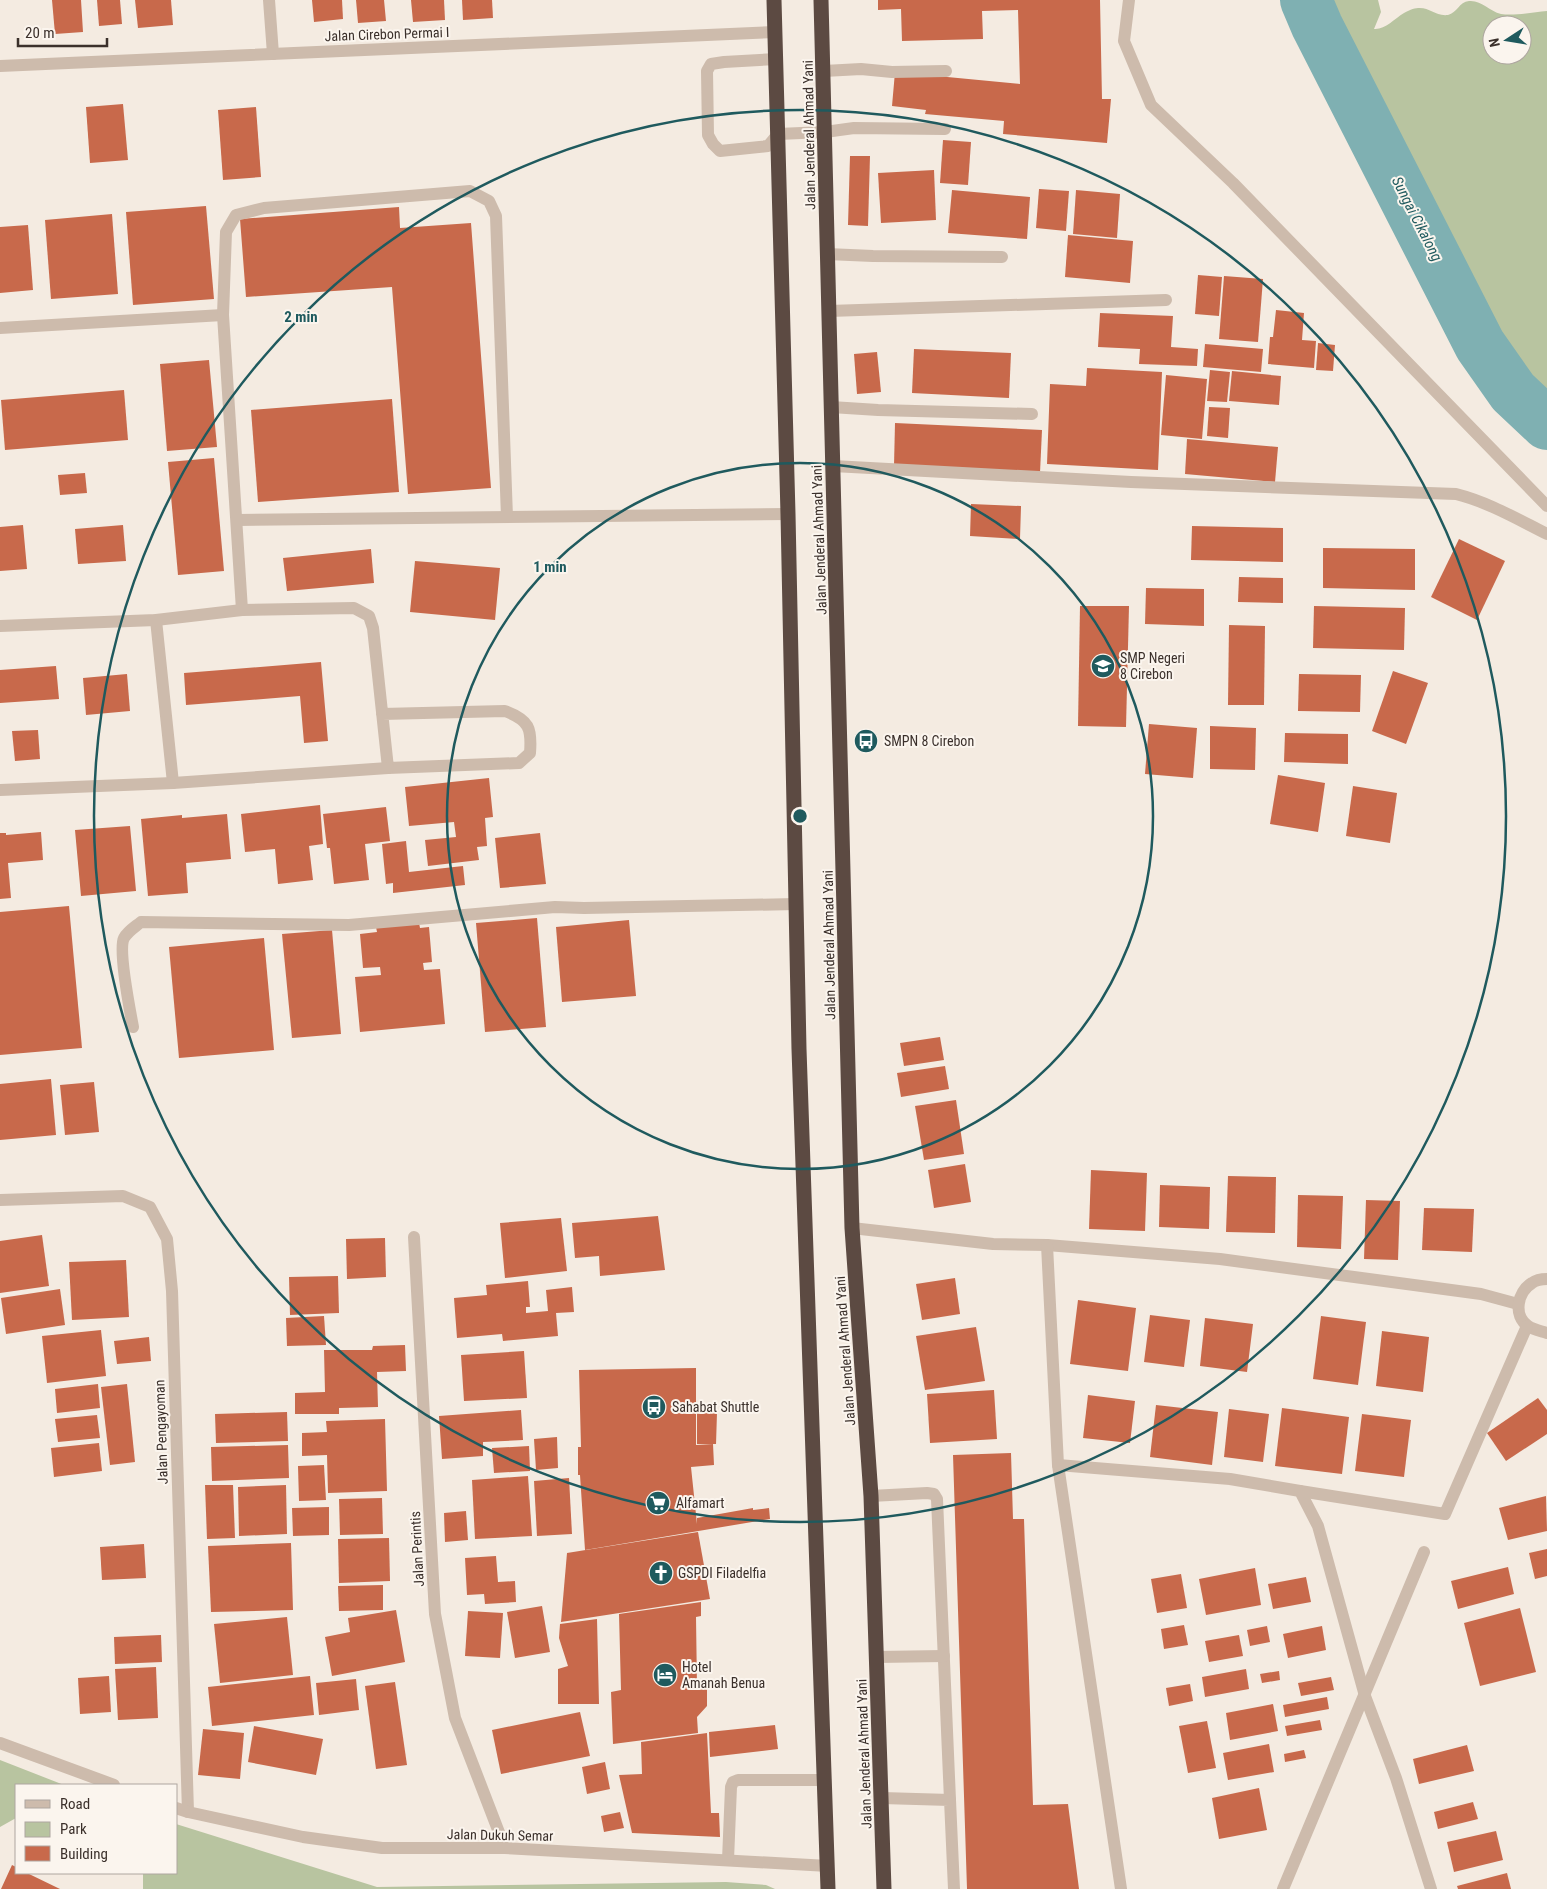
<svg xmlns="http://www.w3.org/2000/svg" width="1547" height="1889" font-family="'Roboto Condensed',sans-serif">
<style>
.green{fill:#b8c4a0;fill-rule:evenodd}
.lines{fill:none;stroke-linecap:round;stroke-linejoin:round}
.river{stroke:#7fb0b2;stroke-width:52}
.building{fill:#c8694b}
.minor{stroke:#cdbbac;stroke-width:12}
.highway{stroke:#5c4a42;stroke-width:15}
.ring{fill:none;stroke:#1f5a5e;stroke-width:2.5}
.labels{text-anchor:middle;stroke-width:4;stroke-linejoin:round;paint-order:stroke}
.street-label{font-size:14px;fill:#3b302b;stroke:#fbf5ee}
.poi-label{font-size:14px;fill:#3b302b;stroke:#fbf5ee;text-anchor:start}
.water-label{font-size:15px;font-style:italic;fill:#1f5a5e;stroke:#fbf5ee}
.centre{fill:#1f5a5e;stroke:#fbf5ee;stroke-width:2.5}
.ring-label{font-size:15px;text-anchor:middle;font-weight:bold;fill:#1f5a5e;stroke:#fbf5ee;stroke-width:4;stroke-linejoin:round;paint-order:stroke}
</style>
<rect width="100%" height="100%" fill="#f4ebe1"/>
<g class="green">
<path d="M1317 0H1378L1381 12 1374 29C1385 30 1394 19 1404 13 1427 0 1431 17 1448 15 1457 13 1459 2 1469 1 1482 0 1489 11 1501 14 1515 16 1533 12 1547 11V412L1540 408 1511 370 1469 300 1425 202 1410 164 1356 80ZM1492 25H1522V55H1492Z"/>
<path d="M0 1760 64 1785H16V1818L0 1827Z"/>
<path d="M176 1824 377 1887 726 1882 766 1885 775 1889H143V1873H176Z"/>
</g>
<g class="lines">
<path class="river" d="M1306 0 1317 26 1480 345 1513 392 1547 424"/>
</g>
<g class="building">
<path d="M52 0H81L83 32 55 34Z"/>
<path d="M97 0H120L122 24 99 26Z"/>
<path d="M135 0H171L173 25 138 28Z"/>
<path d="M312 0H342L343 19 314 22Z"/>
<path d="M356 0H384L386 21 358 23Z"/>
<path d="M411 0H444L445 20 413 22Z"/>
<path d="M462 0H492L493 18 463 20Z"/>
<path d="M878 0H1100L1102 99H1111L1107 143 1003 134 1004 121 925 114 926 110 892 106 895 72 1020 84 1018 10 982 11 983 39 902 41 901 9 878 10Z"/>
<path d="M123 104 128 160 90 163 86 107Z"/>
<path d="M256 107 261 177 223 180 218 110Z"/>
<path d="M943 140 971 142 968 185 940 183Z"/>
<path d="M850 156H870L868 226 848 225Z"/>
<path d="M934 170 936 220 881 223 878 173Z"/>
<path d="M1039 189 1069 191 1066 231 1036 228Z"/>
<path d="M952 190 1030 197 1027 239 948 233Z"/>
<path d="M1076 190 1120 194 1117 238 1073 234Z"/>
<path d="M206 206 214 299 133 305 126 212Z"/>
<path d="M399 207 400 228 471 223 491 488 408 494 392 287 246 297 240 219Z"/>
<path d="M112 214 118 294 51 299 45 220Z"/>
<path d="M28 225 33 290 0 293V227Z"/>
<path d="M1068 235 1133 241 1130 283 1065 277Z"/>
<path d="M1198 275 1222 277 1219 316 1195 314Z"/>
<path d="M1224 276 1263 279 1258 342 1219 339Z"/>
<path d="M1276 310 1304 313 1302 340 1316 341 1314 368 1268 364 1270 337H1273Z"/>
<path d="M1100 313 1173 316 1171 347 1198 349 1197 366 1139 364 1140 349 1098 347Z"/>
<path d="M1318 343 1335 345 1333 371 1316 370Z"/>
<path d="M1205 344 1263 349 1261 372 1203 367Z"/>
<path d="M914 349 1011 353 1009 398 912 393Z"/>
<path d="M877 352 881 392 857 394 854 354Z"/>
<path d="M209 360 217 447 167 451 160 364Z"/>
<path d="M1087 368 1162 372 1158 470 1047 464 1050 384 1086 386Z"/>
<path d="M1210 370 1230 372 1227 402 1207 401Z"/>
<path d="M1232 371 1281 376 1279 405 1229 401Z"/>
<path d="M1166 375 1207 379 1202 439 1161 435Z"/>
<path d="M124 390 128 440 5 450 1 400Z"/>
<path d="M392 399 399 492 258 502 251 410Z"/>
<path d="M1209 407 1230 408 1228 438 1207 436Z"/>
<path d="M895 423 1042 430 1040 473 894 466Z"/>
<path d="M1187 439 1278 447 1275 482 1185 474Z"/>
<path d="M214 458 224 571 178 575 168 462Z"/>
<path d="M85 473 87 493 60 495 58 475Z"/>
<path d="M971 504 1021 506 1020 539 970 536Z"/>
<path d="M23 525 27 569 0 571V527Z"/>
<path d="M123 525 126 561 78 564 75 529Z"/>
<path d="M1192 526 1283 528V562L1191 560Z"/>
<path d="M1459 539 1505 561 1477 620 1431 597Z"/>
<path d="M1323 548 1415 549V590L1323 588Z"/>
<path d="M371 549 374 583 287 591 283 558Z"/>
<path d="M415 561 500 568 495 620 410 612Z"/>
<path d="M1239 577 1283 578V603L1238 602Z"/>
<path d="M1146 588 1204 589V626L1145 624Z"/>
<path d="M1080 606H1129L1126 727 1078 726Z"/>
<path d="M1314 606 1405 608 1404 650 1313 648Z"/>
<path d="M1229 625 1265 626 1264 705H1228Z"/>
<path d="M321 662 328 741 304 743 300 696 186 705 184 673Z"/>
<path d="M56 666 59 699 0 703V670Z"/>
<path d="M1393 671 1428 683 1406 744 1372 731Z"/>
<path d="M127 674 130 711 86 715 83 678Z"/>
<path d="M1299 674 1361 675 1360 712 1298 711Z"/>
<path d="M1149 724 1197 728 1193 778 1145 774Z"/>
<path d="M1210 726 1256 728 1255 770 1210 769Z"/>
<path d="M38 730 40 759 15 761 12 731Z"/>
<path d="M1285 733 1348 734V764L1284 762Z"/>
<path d="M1278 775 1325 783 1318 832 1270 824Z"/>
<path d="M489 778 493 817 485 818 487 846 477 847 479 860 428 866 425 840 456 837 454 822 409 826 405 787Z"/>
<path d="M1353 786 1397 793 1390 843 1346 836Z"/>
<path d="M320 805 323 844 309 846 313 880 278 884 275 849 245 852 241 814Z"/>
<path d="M386 807 390 841 365 844 369 880 334 884 330 848H327L323 814Z"/>
<path d="M227 814 231 859 186 863 188 893 148 896 141 819 182 815V818Z"/>
<path d="M130 826 136 891 81 896 75 830Z"/>
<path d="M41 832 43 860 8 863 11 898 0 899V833H6V835Z"/>
<path d="M540 833 546 884 500 888 495 838Z"/>
<path d="M406 841 409 872 463 866 465 885 393 893V883L386 884 382 844Z"/>
<path d="M69 906 82 1048 0 1055V912Z"/>
<path d="M537 918 546 1027 485 1032 476 923Z"/>
<path d="M629 920 636 996 562 1002 556 927Z"/>
<path d="M419 923 420 928 429 927 432 962 423 963 424 970 440 969 445 1024 360 1032 355 977 381 975 380 967 363 968 360 934 377 932 376 927Z"/>
<path d="M332 930 341 1034 292 1038 282 934Z"/>
<path d="M264 938 274 1050 179 1058 169 947Z"/>
<path d="M940 1037 944 1060 904 1066 900 1043Z"/>
<path d="M945 1066 949 1089 901 1097 897 1073Z"/>
<path d="M51 1079 56 1135 0 1140V1084Z"/>
<path d="M94 1082 99 1132 65 1135 60 1085Z"/>
<path d="M956 1100 964 1154 924 1160 915 1106Z"/>
<path d="M965 1164 971 1202 934 1208 928 1170Z"/>
<path d="M1091 1170 1147 1173 1145 1231 1089 1229Z"/>
<path d="M1228 1176 1276 1177 1275 1233 1226 1232Z"/>
<path d="M1160 1185 1210 1187 1209 1229 1159 1227Z"/>
<path d="M1298 1195 1343 1196 1341 1249 1297 1247Z"/>
<path d="M1366 1200 1400 1201 1398 1260 1364 1259Z"/>
<path d="M1424 1208 1474 1209 1472 1252 1422 1250Z"/>
<path d="M658 1216 665 1270 600 1276 599 1256 575 1258 572 1223Z"/>
<path d="M561 1218 567 1271 505 1278 500 1223Z"/>
<path d="M42 1235 49 1286 0 1293V1241Z"/>
<path d="M385 1238 386 1277 347 1279 346 1239Z"/>
<path d="M126 1260 129 1317 72 1320 69 1262Z"/>
<path d="M338 1276 339 1313 290 1315 289 1277Z"/>
<path d="M955 1278 960 1314 922 1320 916 1284Z"/>
<path d="M528 1281 530 1307H526V1313L548 1311 546 1290 572 1287 574 1312 556 1313 558 1336 503 1341 502 1334 457 1338 454 1298 487 1295 486 1285Z"/>
<path d="M60 1289 65 1325 6 1334 1 1298Z"/>
<path d="M1078 1300 1136 1308 1128 1371 1070 1364Z"/>
<path d="M1150 1315 1190 1320 1184 1367 1144 1362Z"/>
<path d="M324 1316 326 1345 287 1346 286 1318Z"/>
<path d="M1321 1316 1366 1322 1358 1385 1313 1379Z"/>
<path d="M1205 1318 1253 1324 1247 1372 1200 1366Z"/>
<path d="M976 1327 985 1381 925 1390 916 1336Z"/>
<path d="M101 1330 106 1376 47 1383 42 1336Z"/>
<path d="M1382 1331 1429 1337 1423 1392 1376 1386Z"/>
<path d="M149 1337 151 1361 117 1364 114 1341Z"/>
<path d="M405 1345 406 1371 377 1372 378 1407 339 1408V1414H295V1393L325 1392 324 1350H372L373 1346Z"/>
<path d="M524 1351 527 1398 464 1401 461 1355Z"/>
<path d="M696 1368V1445L713 1444 714 1465 691 1467 697 1524V1518L753 1508V1510L769 1508 770 1519 585 1550 580 1475H578V1447H581L579 1370Z"/>
<path d="M98 1384 100 1408 57 1413 55 1389Z"/>
<path d="M127 1384 135 1462 110 1465 101 1387Z"/>
<path d="M994 1390 997 1439 930 1443 927 1394Z"/>
<path d="M1088 1395 1135 1401 1130 1443 1083 1438Z"/>
<path d="M1538 1398 1547 1410V1434L1506 1461 1487 1433Z"/>
<path d="M1156 1405 1218 1412 1212 1465 1150 1457Z"/>
<path d="M1282 1408 1349 1417 1342 1474 1275 1466Z"/>
<path d="M1229 1409 1269 1414 1263 1462 1224 1457Z"/>
<path d="M521 1410 523 1440 483 1442V1456L442 1459 439 1416Z"/>
<path d="M287 1412 288 1441 216 1443 215 1414Z"/>
<path d="M697 1412H717L716 1444H697Z"/>
<path d="M1362 1414 1411 1420 1404 1477 1355 1471Z"/>
<path d="M97 1415 100 1438 58 1442 55 1419Z"/>
<path d="M385 1419 387 1491 328 1493 327 1455 302 1456V1433L327 1432 326 1421Z"/>
<path d="M557 1437 558 1468 536 1470 534 1439Z"/>
<path d="M99 1443 102 1471 54 1477 51 1448Z"/>
<path d="M288 1445 289 1478 212 1481 211 1447Z"/>
<path d="M529 1446 530 1471 494 1473 492 1448Z"/>
<path d="M1011 1453 1013 1519H1024L1033 1805 1068 1804 1079 1889H1036L1034 1812 1036 1889H967L953 1455Z"/>
<path d="M324 1465 326 1500 299 1501 298 1466Z"/>
<path d="M528 1476 532 1536 475 1539 472 1480Z"/>
<path d="M569 1478 572 1534 537 1536 534 1481Z"/>
<path d="M205 1485H233L235 1538 207 1539Z"/>
<path d="M286 1485 287 1534 239 1536 238 1487Z"/>
<path d="M1546 1496 1547 1531 1508 1540 1499 1508Z"/>
<path d="M382 1498 383 1534 340 1535 339 1499Z"/>
<path d="M329 1507V1535L293 1536 292 1508Z"/>
<path d="M466 1511 468 1540 445 1542 444 1513Z"/>
<path d="M698 1532 710 1599 561 1622 567 1553Z"/>
<path d="M389 1538 390 1581 339 1583 338 1539Z"/>
<path d="M291 1543 293 1610 211 1612 208 1546Z"/>
<path d="M144 1544 146 1578 102 1580 100 1547Z"/>
<path d="M1547 1549V1576L1535 1579 1529 1553Z"/>
<path d="M496 1556 498 1582 515 1581 516 1602 485 1604 484 1594 467 1595 465 1558Z"/>
<path d="M1508 1567 1514 1594 1458 1609 1451 1581Z"/>
<path d="M1255 1568 1261 1605 1206 1615 1199 1579Z"/>
<path d="M1181 1574 1187 1608 1157 1613 1151 1579Z"/>
<path d="M1306 1577 1311 1602 1273 1609 1268 1584Z"/>
<path d="M383 1585V1610L339 1611 338 1586Z"/>
<path d="M701 1602V1616L696 1617 697 1688H707V1706L697 1717 698 1733 613 1744 611 1692 621 1690 619 1614Z"/>
<path d="M542 1606 550 1652 515 1658 507 1612Z"/>
<path d="M1520 1608 1536 1672 1480 1686 1464 1623Z"/>
<path d="M396 1610 405 1662 332 1676 325 1637 350 1632 348 1618Z"/>
<path d="M468 1611 503 1613 500 1658 465 1656Z"/>
<path d="M287 1617 293 1675 220 1683 214 1624Z"/>
<path d="M597 1619 599 1704H558V1669L568 1666 559 1638 560 1624Z"/>
<path d="M1184 1625 1188 1645 1164 1649 1161 1629Z"/>
<path d="M1267 1626 1270 1642 1250 1646 1247 1630Z"/>
<path d="M1322 1626 1326 1650 1288 1658 1283 1634Z"/>
<path d="M161 1635 162 1662 115 1664 114 1637Z"/>
<path d="M1239 1635 1243 1656 1209 1662 1205 1641Z"/>
<path d="M156 1667 158 1718 118 1720 115 1669Z"/>
<path d="M1246 1669 1249 1689 1205 1697 1202 1677Z"/>
<path d="M1279 1671 1280 1680 1262 1683 1260 1674Z"/>
<path d="M109 1676 111 1712 80 1714 78 1678Z"/>
<path d="M310 1676 314 1715 212 1726 208 1687Z"/>
<path d="M1331 1677 1334 1690 1301 1696 1298 1683Z"/>
<path d="M356 1679 359 1710 319 1715 316 1683Z"/>
<path d="M395 1682 407 1765 376 1769 365 1686Z"/>
<path d="M1190 1684 1193 1701 1169 1706 1166 1688Z"/>
<path d="M1327 1697 1329 1709 1285 1717 1283 1705Z"/>
<path d="M1273 1704 1278 1731 1230 1740 1226 1713Z"/>
<path d="M580 1712 590 1756 501 1774 492 1730Z"/>
<path d="M1320 1720 1322 1730 1287 1736 1285 1726Z"/>
<path d="M1207 1721 1216 1768 1188 1773 1179 1726Z"/>
<path d="M775 1725 778 1749 710 1757 709 1732Z"/>
<path d="M254 1726 323 1739 316 1775 248 1762Z"/>
<path d="M203 1729 244 1733 240 1779 198 1775Z"/>
<path d="M707 1733 711 1813H719L720 1837 632 1833 619 1775 642 1774 641 1742Z"/>
<path d="M1269 1744 1274 1772 1228 1780 1223 1753Z"/>
<path d="M1467 1745 1474 1771 1419 1784 1413 1759Z"/>
<path d="M1304 1750 1306 1758 1285 1762 1284 1754Z"/>
<path d="M605 1762 610 1789 587 1794 582 1767Z"/>
<path d="M1259 1788 1267 1830 1219 1839 1212 1798Z"/>
<path d="M1473 1802 1478 1819 1438 1829 1434 1812Z"/>
<path d="M620 1812 624 1828 604 1832 601 1816Z"/>
<path d="M1496 1831 1503 1860 1454 1872 1447 1842Z"/>
<path d="M12 1865 16 1867V1873H27L60 1889H1Z"/>
<path d="M1507 1873 1511 1889H1458L1457 1886Z"/>
</g>
<g class="lines">
<g class="minor">
<path d="M269 0 273 54"/>
<path d="M1129 0 1124 41 1151 105 1233 183 1547 506"/>
<path d="M776 59 724 62 711 64 707 71 708 135 713 144 720 151 768 146 778 134 825 132 854 128 945 129"/>
<path d="M0 66 775 32"/>
<path d="M824 71 861 69 892 72 946 71"/>
<path d="M827 254 873 256 1002 257"/>
<path d="M829 311 1166 300"/>
<path d="M0 328 223 315"/>
<path d="M831 407 878 410 1032 414"/>
<path d="M833 466 1131 482 1456 494C1488 502 1517 519 1547 534"/>
<path d="M237 520 788 514"/>
<path d="M242 610 223 315 226 232 236 215 264 208 470 191 489 201 496 216 507 517"/>
<path d="M156 620 173 783"/>
<path d="M0 626 156 620 242 610 354 608 369 616 373 628 388 768 519 763 530 753C532 728 529 720 505 711L382 714"/>
<path d="M0 790 173 783 388 768"/>
<path d="M133 1027C130 1011 118 949 124 938 128 931 135 927 141 922L349 925 555 907 584 908 796 904"/>
<path d="M0 1200 123 1196 150 1207 167 1239 172 1291 188 1812"/>
<path d="M852 1228 993 1244 1047 1245 1220 1259 1481 1294 1518 1304"/>
<path d="M414 1237 435 1614 455 1718 505 1848"/>
<path d="M1047 1245 1058 1465 1121 1889"/>
<path d="M1547 1279C1542 1279 1536 1280 1532 1283 1517 1292 1513 1316 1528 1326 1534 1330 1541 1331 1547 1333"/>
<path d="M1058 1465 1230 1479 1300 1491 1318 1526 1365 1696 1396 1778 1431 1889"/>
<path d="M1300 1491 1445 1514 1527 1326"/>
<path d="M871 1496 927 1493 934 1494 937 1499 950 1800"/>
<path d="M877 1657 944 1656"/>
<path d="M0 1743 114 1785"/>
<path d="M882 1798 950 1800 954 1889"/>
<path d="M176 1808 188 1812 303 1837 382 1848H505L828 1866"/>
<path d="M728 1860 731 1787 733 1782 738 1780H824"/>
<path d="M1283 1889 1424 1552"/>
</g>
<g class="highway">
<path d="M774 0 788 514 799 1049 828 1889"/>
<path d="M821 0 852 1228 871 1496 884 1889"/>
</g>
</g>
<g class="ring">
<circle cx="800" cy="816" r="353"/>
<circle cx="800" cy="816" r="706"/>
</g>
<defs>
<g id="school-disc" transform="scale(1.25)"><circle r="9.5" fill="#1f5a5e" stroke="#fbf5ee"/><path d="M0-5L7-2L0 1L-7-2ZM-4 1L0 2.5L4 1V4Q0 6-4 4Z" fill="#fff"/></g>
<g id="bus-disc" transform="scale(1.25)"><circle r="9.5" fill="#1f5a5e" stroke="#fbf5ee"/><path d="M-5-6H5V4H4V6H2V4H-2V6H-4V4H-5ZM-3.5-4V0h7V-4ZM-3.5 1.2v1.5H-2V1.2ZM2 1.2v1.5H3.5V1.2Z" fill="#fff"/></g>
<g id="supermarket-disc" transform="scale(1.25)"><circle r="9.5" fill="#1f5a5e" stroke="#fbf5ee"/><path d="M-6-5.5h2.5l.6 2H6L4.5 2H-2.5L-4.4-4H-6ZM-1.5 3.2a1.3 1.3 0 1 0 .1 0ZM3 3.2a1.3 1.3 0 1 0 .1 0Z" fill="#fff"/></g>
<g id="church-disc" transform="scale(1.25)"><circle r="9.5" fill="#1f5a5e" stroke="#fbf5ee"/><path d="M-1.2-6h2.4v3.5h3.3v2.4h-3.3V6h-2.4V-.1h-3.3v-2.4h3.3Z" fill="#fff"/></g>
<g id="hotel-disc" transform="scale(1.25)"><circle r="9.5" fill="#1f5a5e" stroke="#fbf5ee"/><path d="M-6-4.5h1.5V1H6V5H4.5V3h-9V5H-6ZM-4 0a1.8 1.8 0 1 1 3.6 0ZM.5 0V-2.5h3Q6-2.5 6 0Z" fill="#fff"/></g>
</defs>
<g fill-rule="evenodd">
<use href="#school-disc" x="1103" y="666"/>
<use href="#bus-disc" x="866" y="741"/>
<use href="#bus-disc" x="654" y="1407"/>
<use href="#supermarket-disc" x="658" y="1503"/>
<use href="#church-disc" x="661" y="1573"/>
<use href="#hotel-disc" x="665" y="1675"/>
</g>
<g class="labels">
<g class="street-label">
<text transform="translate(387 34) rotate(-2)" y="5">Jalan Cirebon Permai I</text>
<text transform="translate(809 135) rotate(-91)" y="5">Jalan Jenderal Ahmad Yani</text>
<text transform="translate(819 540) rotate(-92)" y="5">Jalan Jenderal Ahmad Yani</text>
<text transform="translate(829 945) rotate(-91)" y="5">Jalan Jenderal Ahmad Yani</text>
<text transform="translate(845 1351) rotate(-94)" y="5">Jalan Jenderal Ahmad Yani</text>
<text transform="translate(161 1432) rotate(-92)" y="5">Jalan Pengayoman</text>
<text transform="translate(417 1549) rotate(-93)" y="5">Jalan Perintis</text>
<text transform="translate(864 1754) rotate(-92)" y="5">Jalan Jenderal Ahmad Yani</text>
<text transform="translate(500 1835) rotate(1)" y="5">Jalan Dukuh Semar</text>
</g>
<g class="poi-label">
<text x="1120" y="663">SMP Negeri<tspan x="1120" dy="16">8 Cirebon</tspan></text>
<text x="884" y="746">SMPN 8 Cirebon</text>
<text x="672" y="1412">Sahabat Shuttle</text>
<text x="676" y="1508">Alfamart</text>
<text x="678" y="1578">GSPDI Filadelfia</text>
<text x="682" y="1672">Hotel<tspan x="682" dy="16">Amanah Benua</tspan></text>
</g>
<g class="water-label">
<text transform="translate(1417 219) rotate(63)" y="5">Sungai Cikalong</text>
</g>
</g>
<circle cx="800" cy="816" r="8" class="centre"/>
<g class="ring-label">
<text x="301" y="322">2 min</text>
<text x="550" y="572">1 min</text>
</g>
<rect x="15" y="1784" width="162" height="90" fill="#fbf5ee" stroke="#aea6a0"/>
<rect x="25" y="1800" width="25" height="8" fill="#cdbbac" stroke="#aea6a0"/>
<text x="60" y="1809" font-size="15" fill="#3b302b">Road</text>
<rect x="25" y="1822" width="25" height="15" fill="#b8c4a0" stroke="#aea6a0"/>
<text x="60" y="1834" font-size="15" fill="#3b302b">Park</text>
<rect x="25" y="1846" width="25" height="15" fill="#c8694b" stroke="#aea6a0"/>
<text x="60" y="1859" font-size="15" fill="#3b302b">Building</text>
<g transform="translate(1507 40) rotate(258)"><circle r="24" fill="#fbf5ee" stroke="#aea6a0"/>
<path d="M0-4L9 19L0 12L-9 19Z" fill="#1f5a5e"/>
<text y="-8" font-size="14" font-weight="bold" text-anchor="middle" fill="#3b302b">N</text>
</g>
<path d="M18 38v8h89v-8" fill="none" stroke="#3b302b" stroke-width="2.5"/>
<text x="25" y="38" font-size="15" fill="#3b302b" stroke="#fbf5ee" stroke-width="4" paint-order="stroke">20 m</text>
</svg>
